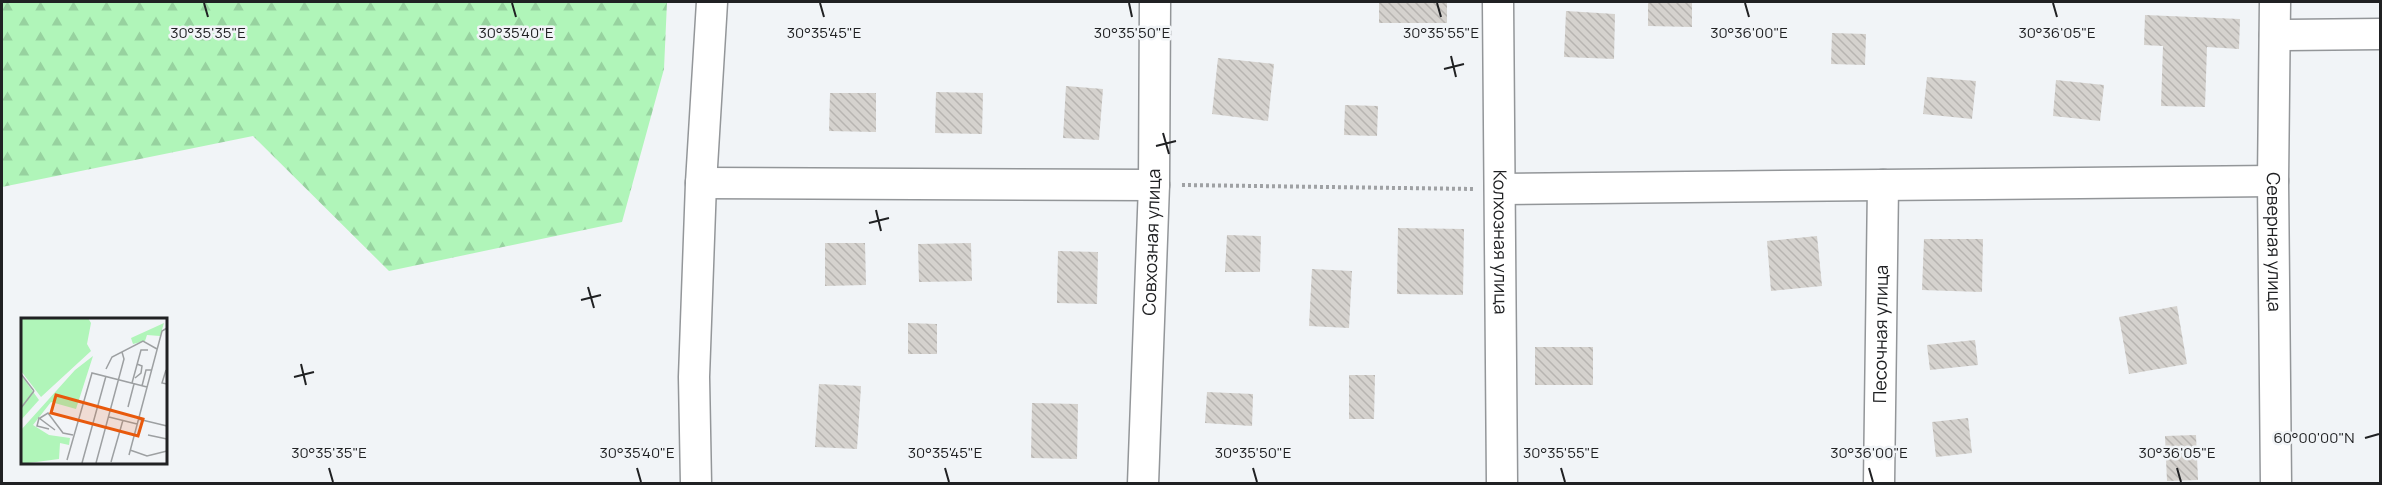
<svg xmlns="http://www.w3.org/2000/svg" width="2382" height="485" font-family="Manrope,sans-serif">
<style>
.forest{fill:url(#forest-firs)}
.building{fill:url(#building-back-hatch)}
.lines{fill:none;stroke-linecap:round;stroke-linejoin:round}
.minor-casing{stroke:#939699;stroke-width:33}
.path{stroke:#9fa1a4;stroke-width:4;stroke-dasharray:3 3;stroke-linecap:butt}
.minor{stroke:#fff;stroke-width:30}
.ticks{fill:none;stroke:#202123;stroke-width:2}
.labels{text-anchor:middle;stroke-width:5;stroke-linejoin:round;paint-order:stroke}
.street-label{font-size:18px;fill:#202123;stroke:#f1f4f7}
.inset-road{fill:none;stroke:#9da0a2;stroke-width:1.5}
.view{fill:#e8590c;fill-opacity:0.15;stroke:#e8590c;stroke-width:3}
.inset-edge{fill:none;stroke:#202123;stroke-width:3}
.ticks-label{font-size:15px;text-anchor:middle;fill:#202123;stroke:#f1f4f7;stroke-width:5;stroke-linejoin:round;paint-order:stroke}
</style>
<defs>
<pattern id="forest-firs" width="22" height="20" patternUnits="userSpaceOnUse" patternTransform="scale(1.5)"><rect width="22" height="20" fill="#b0f5b9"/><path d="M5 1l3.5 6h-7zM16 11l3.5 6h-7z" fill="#97d29f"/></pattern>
<pattern id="building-back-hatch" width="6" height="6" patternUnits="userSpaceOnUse" patternTransform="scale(1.5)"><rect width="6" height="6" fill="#d5d2ce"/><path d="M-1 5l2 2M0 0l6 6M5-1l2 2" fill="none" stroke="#b7b4b1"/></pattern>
</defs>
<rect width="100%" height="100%" fill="#f1f4f7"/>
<path class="forest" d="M2 2H667L664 69 622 222 389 271 253 136 2 187Z"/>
<g class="building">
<rect x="1379" y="2" width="68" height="21"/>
<path d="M1648 2H1692V27L1648 26Z"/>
<path d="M1566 11 1615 14 1614 59 1564 57Z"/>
<path d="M2145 15 2240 19 2239 49 2207 47 2205 107 2161 106 2163 46 2144 45Z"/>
<path d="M1832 33 1866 34 1865 65 1831 64Z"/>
<path d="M1218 58 1274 64 1268 121 1212 114Z"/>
<path d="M1927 77 1976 81 1972 119 1923 114Z"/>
<path d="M2056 80 2104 85 2100 121 2053 116Z"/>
<path d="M1066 86 1103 89 1099 140 1063 138Z"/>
<path d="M936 92 983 93 982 134 935 133Z"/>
<path d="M830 93H876V132L829 131Z"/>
<path d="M1345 105 1378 106 1377 136 1344 135Z"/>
<path d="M1398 228 1464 229 1463 295 1397 294Z"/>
<path d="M1227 235 1261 236 1260 272H1225Z"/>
<path d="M1817 236 1822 286 1771 291 1767 241Z"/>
<path d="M1924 239H1983L1982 292 1922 290Z"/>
<path d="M825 243H865L866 285 825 286Z"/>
<path d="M971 243 972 281 919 282 918 244Z"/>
<path d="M1058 251 1098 252 1097 304 1057 303Z"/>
<path d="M1312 269 1352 271 1349 328 1309 326Z"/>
<path d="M2177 306 2187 364 2129 374 2119 317Z"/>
<path d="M908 323 937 324V354H908Z"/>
<path d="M1975 340 1978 365 1930 370 1927 345Z"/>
<rect x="1535" y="347" width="58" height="38"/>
<path d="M1349 375H1375L1374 419H1349Z"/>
<path d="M819 384 861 386 857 449 815 447Z"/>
<path d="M1207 392 1253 394 1252 426 1205 423Z"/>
<path d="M1032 403 1078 404 1077 459 1031 458Z"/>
<path d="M1968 418 1972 453 1936 457 1932 422Z"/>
<path d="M2196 435 2198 480 2167 481 2165 436Z"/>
</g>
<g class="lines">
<g class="minor-casing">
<g id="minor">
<path id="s1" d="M1498 2 1502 484"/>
<path id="s2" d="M2275 2 2273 181 2276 484"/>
<path d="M2275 35 2380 34"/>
<path d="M701 183 1154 185"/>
<path d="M1500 189 2273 181"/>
<path d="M696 484 694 377 701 183 712 2"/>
<path id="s3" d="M1143 484 1154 185 1155 2"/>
<path id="s4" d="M1879 484 1883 185"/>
</g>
</g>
<path class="path" d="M1182 185 1474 189"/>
<use href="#minor" class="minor"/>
</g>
<path class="ticks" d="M204 3 208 17M512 3 516 17M820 3 824 17M1129 3 1132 17M1437 3 1441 17M1745 3 1749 17M2053 3 2057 17M1451 56 1456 77M1444 69 1464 64M1163 133 1169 154M1156 146 1176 141M876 210 881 231M869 223 889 218M588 287 594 308M581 300 601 295M301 364 306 385M294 377 314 372M2365 438 2379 434M329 468 333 482M637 468 641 482M945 468 949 482M1253 468 1257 482M1561 468 1565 482M1869 468 1873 482M2177 468 2181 482"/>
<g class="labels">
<g class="street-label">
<text dy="6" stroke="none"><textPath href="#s2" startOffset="240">Северная улица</textPath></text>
<text dy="6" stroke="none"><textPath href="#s3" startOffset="242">Совхозная улица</textPath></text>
<text dy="6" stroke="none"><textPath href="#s1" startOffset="240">Колхозная улица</textPath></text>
<text dy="6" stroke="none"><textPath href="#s4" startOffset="150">Песочная улица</textPath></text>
</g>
</g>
<g transform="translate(21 318)">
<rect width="146" height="146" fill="#f1f4f7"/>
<path d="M0 0H67L70 5 66 26 70 33 20 79 0 53ZM143 5 139 18 126 17 124 23 112 26 110 20ZM72 38 55 91 30 84 12 107 28 117 49 120 48 127 39 125 38 141 0 146V112L54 52Z" fill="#b0f5b9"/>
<path d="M0 57 18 82 0 102Z" fill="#b0f5b9"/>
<path class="inset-road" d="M85 51 91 39 122 23 136 31M145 52 141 65 146 66M0 56 13 73M114 60 120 55 121 48 116 46M111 65 120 32H127M121 68 125 52H130M107 89 113 66M0 90 13 73M88 99 116 106M19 100 27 95 42 115 52 117M117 101 146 108M28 111 16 108 18 100 34 112M127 117 146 121M109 132 126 138 146 133M108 137 141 13 146 10M46 142 71 55 126 69M90 144 102 102M61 145 85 58M75 145 103 41 101 34"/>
<path class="view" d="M35 77 122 101 117 118 30 95Z"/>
<rect width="146" height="146" class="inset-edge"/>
</g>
<g class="ticks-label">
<text x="208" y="38">30°35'35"E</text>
<text x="516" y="38">30°35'40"E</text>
<text x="824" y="38">30°35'45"E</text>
<text x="1132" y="38">30°35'50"E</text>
<text x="1441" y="38">30°35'55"E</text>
<text x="1749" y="38">30°36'00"E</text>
<text x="2057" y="38">30°36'05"E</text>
<text x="2314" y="443">60°00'00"N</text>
<text x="329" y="458">30°35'35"E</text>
<text x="637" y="458">30°35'40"E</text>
<text x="945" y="458">30°35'45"E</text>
<text x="1253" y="458">30°35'50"E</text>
<text x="1561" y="458">30°35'55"E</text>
<text x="1869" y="458">30°36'00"E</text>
<text x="2177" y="458">30°36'05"E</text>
</g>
<rect width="2382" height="485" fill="none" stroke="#202123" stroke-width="6"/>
</svg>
